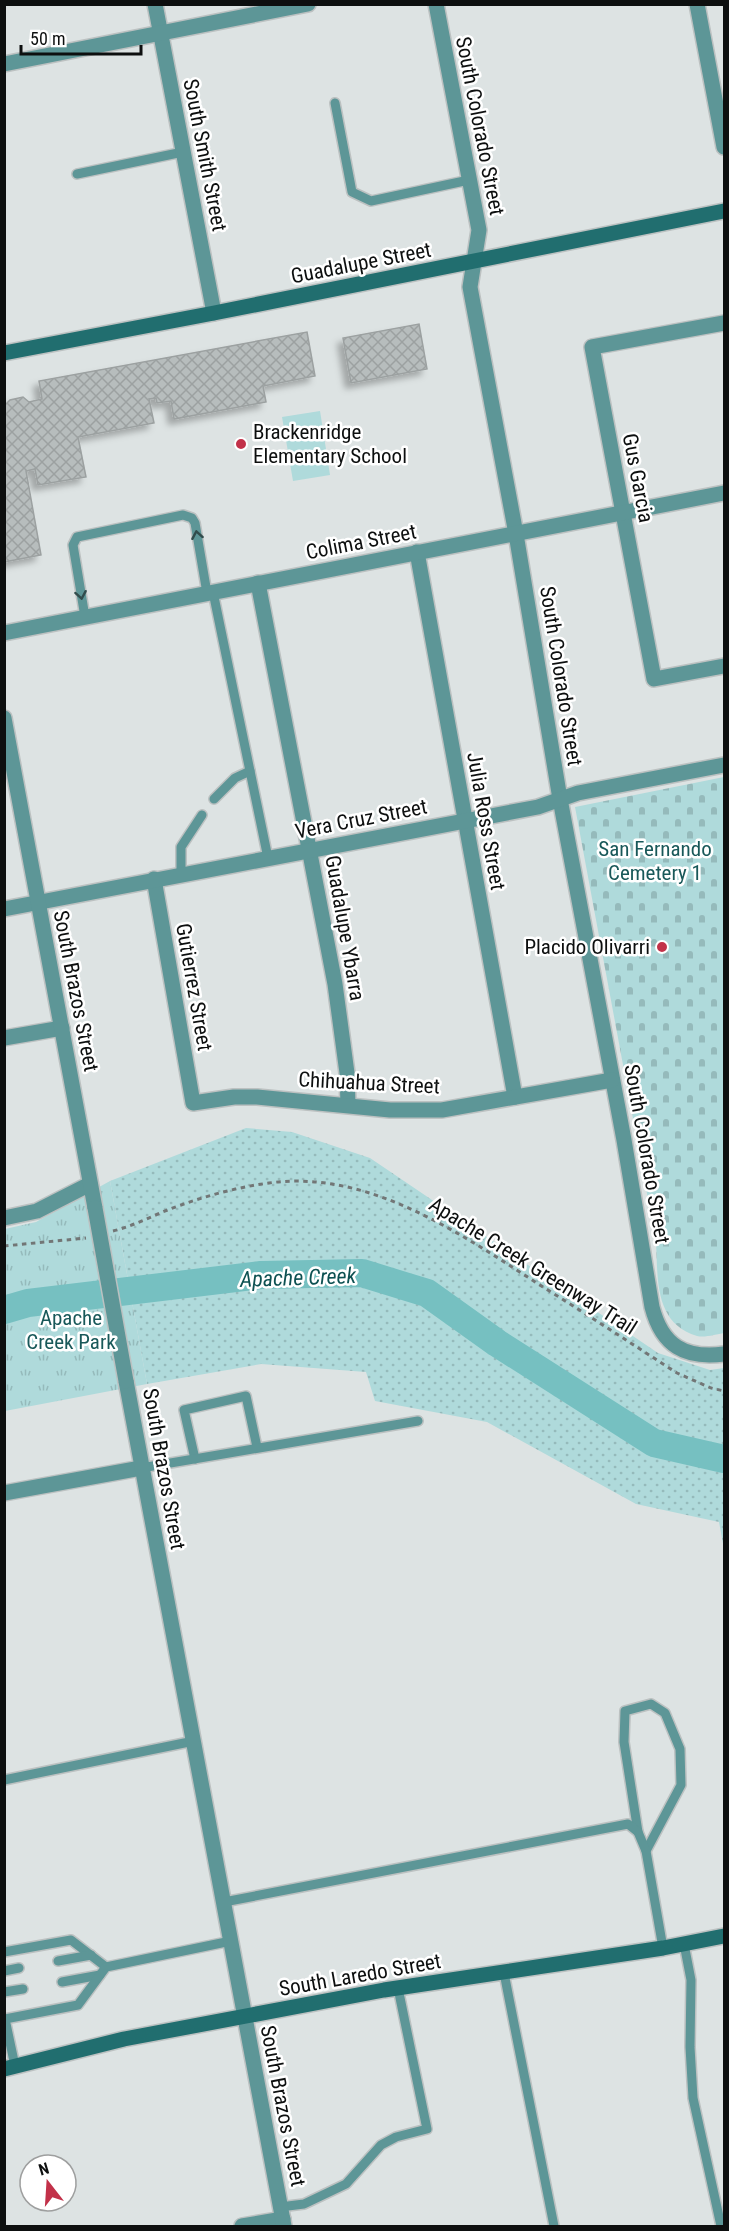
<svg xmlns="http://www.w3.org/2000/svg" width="729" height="2231" font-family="'Roboto Condensed',sans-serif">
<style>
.grass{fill:url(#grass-dots)}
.cemetery{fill:url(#cemetery-stones)}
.park{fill:url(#park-tufts)}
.garden{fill:#afdadb}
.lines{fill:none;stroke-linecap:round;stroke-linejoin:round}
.river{stroke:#76c0c1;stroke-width:28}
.building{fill:url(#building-cross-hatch);stroke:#9ca1a1;stroke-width:1.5;filter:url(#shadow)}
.service-casing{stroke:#bcc1c1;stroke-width:12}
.minor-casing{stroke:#bcc1c1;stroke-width:18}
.tertiary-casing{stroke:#bcc1c1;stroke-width:18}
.secondary-casing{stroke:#bcc1c1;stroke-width:18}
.path{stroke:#727676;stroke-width:3;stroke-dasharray:4.5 4.5;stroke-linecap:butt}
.service{stroke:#5d9697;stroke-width:9}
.minor{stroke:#5d9697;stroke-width:15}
.tertiary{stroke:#5d9697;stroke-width:15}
.secondary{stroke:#216e6f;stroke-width:15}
.tertiary-bridge-casing{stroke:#bcc1c1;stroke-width:18;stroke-linecap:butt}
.tertiary-bridge{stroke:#5d9697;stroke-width:15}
.oneway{stroke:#314c4c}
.poi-dot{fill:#c23149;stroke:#fff;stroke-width:2}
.labels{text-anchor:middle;stroke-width:5;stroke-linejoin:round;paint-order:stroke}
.street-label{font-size:21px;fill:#0d0f0f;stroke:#fff}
.poi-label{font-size:21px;fill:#0d0f0f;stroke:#fff;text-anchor:start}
.park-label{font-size:21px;fill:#185859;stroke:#fff}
.water-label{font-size:22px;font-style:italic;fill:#0d5152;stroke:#fff}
</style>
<defs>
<pattern id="grass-dots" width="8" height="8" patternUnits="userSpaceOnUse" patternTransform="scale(1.5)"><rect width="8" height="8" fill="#afdadb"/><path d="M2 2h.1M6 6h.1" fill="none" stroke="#95babb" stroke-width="1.8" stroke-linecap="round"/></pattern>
<pattern id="cemetery-stones" width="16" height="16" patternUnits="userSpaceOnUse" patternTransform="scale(1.5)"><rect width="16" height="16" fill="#afdadb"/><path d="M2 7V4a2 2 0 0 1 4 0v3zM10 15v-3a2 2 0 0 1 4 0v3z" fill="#95babb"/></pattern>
<pattern id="park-tufts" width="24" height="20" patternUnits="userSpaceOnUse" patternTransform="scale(1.5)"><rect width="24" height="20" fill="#afdadb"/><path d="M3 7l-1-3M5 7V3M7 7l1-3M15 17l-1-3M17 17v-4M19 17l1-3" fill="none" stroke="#95babb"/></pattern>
<pattern id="building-cross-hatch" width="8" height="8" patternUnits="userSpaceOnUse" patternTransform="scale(1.5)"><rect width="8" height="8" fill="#b7bdbd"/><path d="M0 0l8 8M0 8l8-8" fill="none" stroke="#9ca1a1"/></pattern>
<filter id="shadow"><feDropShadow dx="-5.5" dy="5.5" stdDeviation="3" flood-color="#0004"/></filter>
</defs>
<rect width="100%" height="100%" fill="#dde3e3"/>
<path class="grass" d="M246 1128 292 1132 370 1158 658 1353 710 1370 724 1368V1549L719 1522 636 1504 487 1422 375 1401 366 1372 261 1364 147 1384 110 1181Z"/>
<path class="cemetery" d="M724 777V1333C717 1334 705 1338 697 1336 654 1323 658 1279 656 1242L575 807Z"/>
<path class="park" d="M110 1181 147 1384 5 1411V1229L36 1222Z"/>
<path class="garden" d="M320 411 330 475 293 481 282 417Z"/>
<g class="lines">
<path class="river" d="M4 1310 28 1303 261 1275 362 1273 427 1293 497 1343 654 1443 724 1459"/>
</g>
<g class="building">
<path d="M419 324 427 369 351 383 343 338Z"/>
<path d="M307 332 315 376 263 386 266 402 174 419 171 401 157 403 156 398 149 399 154 423 78 437 86 477 38 485 35 469 26 471 41 555 4 562V406L10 400 23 397 29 402 42 399 39 381Z"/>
</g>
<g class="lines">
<g class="service-casing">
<g id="service">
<path d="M335 103 352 192 371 201 469 180"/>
<path d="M77 174 183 152"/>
<path d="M213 592 268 858"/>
<path d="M85 617 73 545 77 537 183 515 192 518 195 523 207 593"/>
<path d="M214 799 235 778 250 771"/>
<path d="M181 874V847L202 815"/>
<path d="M195 1459 184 1410 246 1396 257 1447"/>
<path d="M141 1468 418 1421"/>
<path d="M4 1780 194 1741"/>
<path d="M638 1832 624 1742 625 1711 651 1704 665 1713 680 1749 681 1785 646 1851"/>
<path d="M224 1902 628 1824 638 1832 646 1851 663 1948"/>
<path d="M684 1944 691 1980 690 2047 693 2098 721 2226"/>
<path d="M4 1952 71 1940 106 1967"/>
<path d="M58 1961 91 1955"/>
<path d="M4 1971 19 1968"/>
<path d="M504 1973 554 2226"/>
<path d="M62 1982 100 1975"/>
<path d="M4 1992 23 1989"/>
<path d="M15 2066 5 2019 78 2005 106 1967 231 1941"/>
<path d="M280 2207 304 2204 346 2184 381 2145 396 2137 427 2129 398 1988"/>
</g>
</g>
<g class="minor-casing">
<g id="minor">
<path d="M155 4 214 313"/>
<path d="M436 4 479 230 470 287 516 534 560 799 624 1140 652 1307C662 1346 685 1359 724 1354"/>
<path d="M697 4 724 147"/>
<path d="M4 64 308 4"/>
<path d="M724 323 592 347 654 679 724 666"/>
<path d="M417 552 515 1097"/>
<path d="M258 583 335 984 347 1073 348 1105"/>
<path d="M4 633 724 493"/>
<path d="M154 879 193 1103 234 1097H257L390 1110H442L612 1080"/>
<path d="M4 909 538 807 578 793 724 765"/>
<path d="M4 1038 62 1028"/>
<path d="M4 1218 37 1211 90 1184"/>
<path d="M4 1493 141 1468"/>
<path d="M242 2226 283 2219"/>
</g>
</g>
<g class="tertiary-casing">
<g id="tertiary">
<path d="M4 718 95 1208"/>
<path d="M126 1381 284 2226"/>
</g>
</g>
<g class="secondary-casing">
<g id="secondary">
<path d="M4 353 214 313 724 211"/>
<path d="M4 2069 124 2039 384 1990 663 1948 724 1936"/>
</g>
</g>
<g class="path">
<path d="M113 1231C137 1225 157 1213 181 1205 209 1195 239 1187 269 1183 370 1169 462 1235 543 1287 588 1315 632 1344 677 1373L711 1388 724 1391"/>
<path d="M4 1246 86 1238"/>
</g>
<use href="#service" class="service"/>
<use href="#minor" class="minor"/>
<use href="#tertiary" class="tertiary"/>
<use href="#secondary" class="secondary"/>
<g class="tertiary-bridge-casing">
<path id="tertiary-bridge" d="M95 1208 126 1381"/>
</g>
<use href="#tertiary-bridge" class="tertiary-bridge"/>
</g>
<defs><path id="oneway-chevron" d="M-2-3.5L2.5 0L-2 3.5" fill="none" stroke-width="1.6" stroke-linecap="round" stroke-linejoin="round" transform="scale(1.5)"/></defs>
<g class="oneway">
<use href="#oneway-chevron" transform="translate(197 535) rotate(-100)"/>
<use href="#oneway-chevron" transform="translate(81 595) rotate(80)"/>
</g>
<g class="poi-dot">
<circle cx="241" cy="444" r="6"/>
<circle cx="662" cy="947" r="6"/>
</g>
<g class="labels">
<g class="street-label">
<text transform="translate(480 126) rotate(79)" y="7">South Colorado Street</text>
<text transform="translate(205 155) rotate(79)" y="7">South Smith Street</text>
<text transform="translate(361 263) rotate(-11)" y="7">Guadalupe Street</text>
<text transform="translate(638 478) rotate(79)" y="7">Gus Garcia</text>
<text transform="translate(361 542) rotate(-11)" y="7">Colima Street</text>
<text transform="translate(561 676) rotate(81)" y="7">South Colorado Street</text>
<text transform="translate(361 819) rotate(-11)" y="7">Vera Cruz Street</text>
<text transform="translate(486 821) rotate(80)" y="7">Julia Ross Street</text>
<text transform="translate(345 928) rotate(80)" y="7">Guadalupe Ybarra</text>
<text transform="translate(194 987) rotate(80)" y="7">Gutierrez Street</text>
<text transform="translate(76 991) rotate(79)" y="7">South Brazos Street</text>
<text transform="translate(369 1083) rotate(3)" y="7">Chihuahua Street</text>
<text transform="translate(647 1154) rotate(80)" y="7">South Colorado Street</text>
<text transform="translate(533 1266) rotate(32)" y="7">Apache Creek Greenway Trail</text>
<text transform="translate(164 1469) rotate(80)" y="7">South Brazos Street</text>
<text transform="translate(360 1975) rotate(-10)" y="7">South Laredo Street</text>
<text transform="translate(283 2106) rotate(79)" y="7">South Brazos Street</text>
</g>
<g class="poi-label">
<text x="253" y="439">Brackenridge<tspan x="253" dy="24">Elementary School</tspan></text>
<text x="650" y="954" text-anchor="end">Placido Olivarri</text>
</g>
<g class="park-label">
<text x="655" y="856">San Fernando<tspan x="655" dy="24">Cemetery 1</tspan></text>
<text x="71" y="1325">Apache<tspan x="71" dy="24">Creek Park</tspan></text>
</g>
<g class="water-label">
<text transform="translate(298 1277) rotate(-2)" y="8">Apache Creek</text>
</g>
</g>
<rect width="729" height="2231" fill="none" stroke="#0d0f0f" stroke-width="12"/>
<g transform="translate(48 2183) rotate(343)"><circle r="28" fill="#ffffff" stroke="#9e9f9f" stroke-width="1.5"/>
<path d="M0-4.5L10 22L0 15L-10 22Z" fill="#c23149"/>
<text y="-9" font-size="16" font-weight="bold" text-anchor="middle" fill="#0d0f0f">N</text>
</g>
<path d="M21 45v9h120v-9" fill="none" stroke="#0d0f0f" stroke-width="3"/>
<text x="30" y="45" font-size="18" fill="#0d0f0f" stroke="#ffffff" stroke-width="4.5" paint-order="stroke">50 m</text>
</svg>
